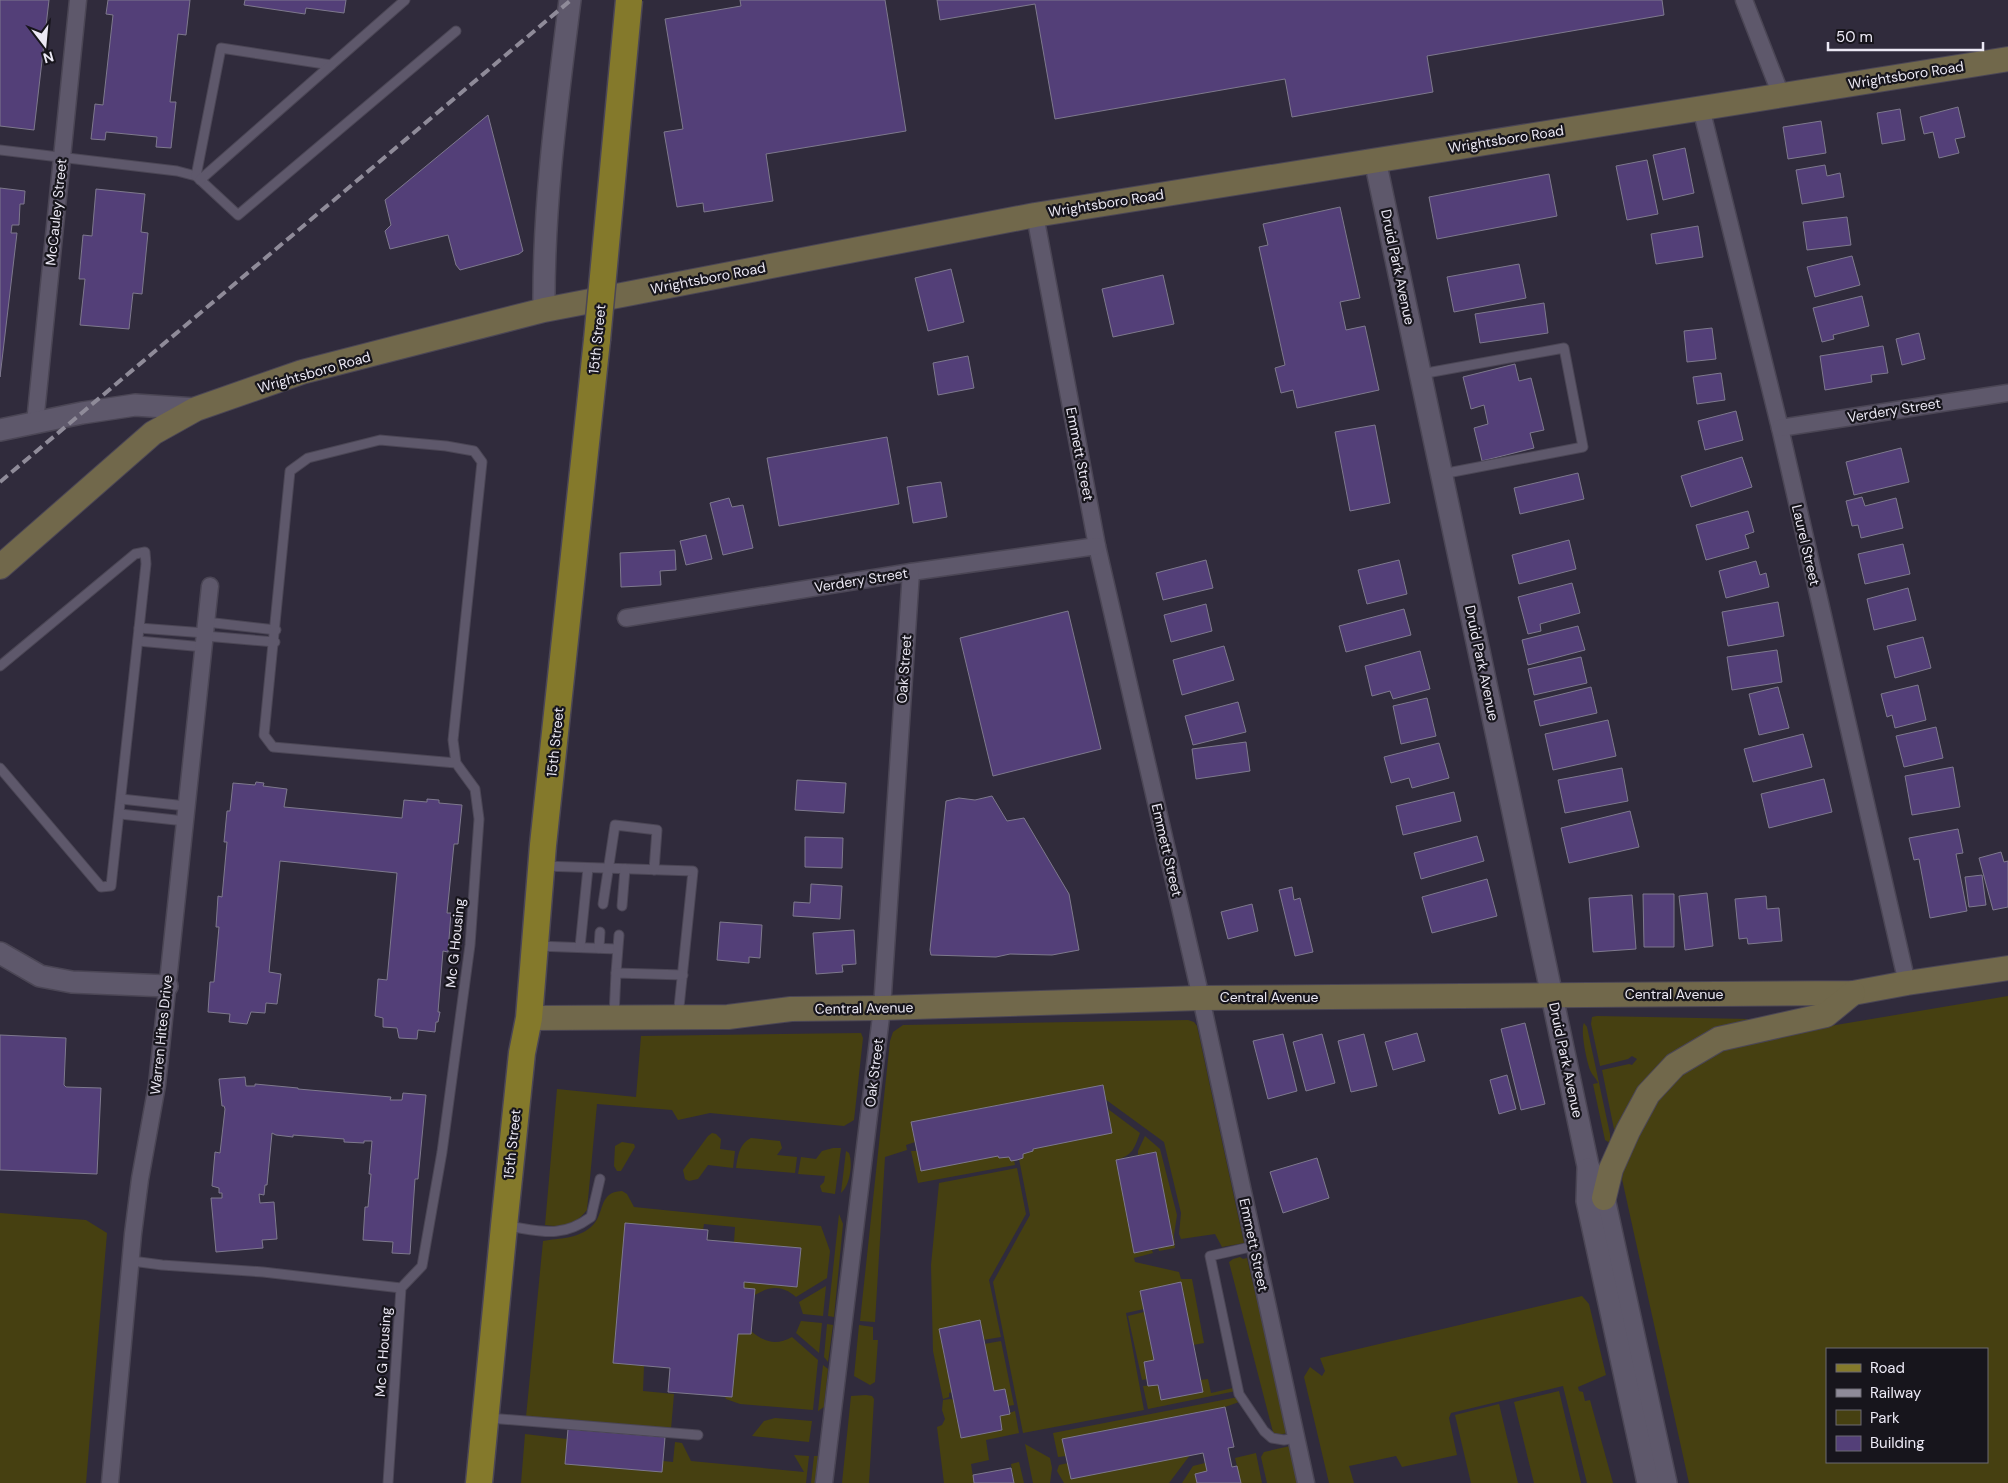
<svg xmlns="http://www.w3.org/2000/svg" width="2008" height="1483" font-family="'DM Sans',sans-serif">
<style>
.green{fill:#464011;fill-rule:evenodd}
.building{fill:#533f78;stroke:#7e798d}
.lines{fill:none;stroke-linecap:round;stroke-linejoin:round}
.service-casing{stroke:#4b4655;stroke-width:11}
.minor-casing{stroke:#4b4655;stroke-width:19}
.tertiary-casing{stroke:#4b4655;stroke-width:24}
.secondary-casing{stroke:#4b4655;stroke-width:26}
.primary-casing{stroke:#4b4655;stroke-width:29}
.service{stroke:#5e586b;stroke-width:9}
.minor{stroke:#5e586b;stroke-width:16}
.tertiary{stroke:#5e586b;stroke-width:21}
.secondary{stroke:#71684b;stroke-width:24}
.primary{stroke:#84792b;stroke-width:26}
.rail{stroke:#8f8b99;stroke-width:4;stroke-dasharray:10 5;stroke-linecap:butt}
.primary-bridge-casing{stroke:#4b4655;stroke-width:29;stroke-linecap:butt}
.primary-bridge{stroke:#84792b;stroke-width:26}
.labels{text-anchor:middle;stroke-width:4.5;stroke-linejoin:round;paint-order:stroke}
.street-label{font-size:14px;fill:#ece9f5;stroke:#17151c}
</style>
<rect width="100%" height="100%" fill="#302b3c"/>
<g class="green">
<path d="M2008 996V1483H1689L1622 1179 1625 1162 1647 1122V1113L1684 1071 1722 1049 1759 1038ZM1827 1349H1987V1462H1827Z"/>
<path d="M1597 1016 1749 1019 1751 1021 1713 1036 1616 1139 1602 1070 1629 1064 1632 1065 1637 1059 1632 1056 1628 1059 1600 1066 1591 1024 1592 1017Z"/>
<path d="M1188 1020 1194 1022 1197 1026 1244 1243 1222 1247 1215 1234 1181 1239 1179 1234 1181 1213 1164 1142 1105 1099 1103 1085 912 1122 915 1142 906 1145 907 1150 885 1157 875 1322 860 1321 890 1041 893 1032 903 1025Z"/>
<path d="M1584 1023 1587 1027 1610 1134V1143L1605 1140 1593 1084 1598 1083C1596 1078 1593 1076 1591 1072 1587 1064 1580 1030 1584 1023Z"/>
<path d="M861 1033 863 1038 854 1120 844 1126 710 1113 678 1120 672 1110 597 1104 587 1210C575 1225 563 1228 545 1225L557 1089 636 1097 641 1036Z"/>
<path d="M1108 1109 1140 1133C1134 1149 1133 1155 1116 1160L1153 1253 1134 1258 1135 1262 1179 1272 1181 1279H1192L1204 1343 1193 1345 1181 1283 1140 1291 1144 1309 1126 1313 1144 1410 1023 1433 993 1282 1030 1215 1019 1159 1023 1158V1154L1033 1151V1149L1112 1133Z"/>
<path d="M712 1133 716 1134 721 1139 720 1149 735 1151 733 1168 708 1165 698 1179 689 1181 685 1179 683 1170 708 1136Z"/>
<path d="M1145 1136 1160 1149 1177 1215 1174 1235 1175 1248 1159 1251 1158 1248 1174 1244 1156 1152 1138 1155V1151Z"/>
<path d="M751 1138 780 1141 782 1148 777 1155 797 1157 795 1173 736 1168C738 1156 739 1144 751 1138Z"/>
<path d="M622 1142 634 1144 635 1147 621 1171H617L614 1166 615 1146Z"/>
<path d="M833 1148H841L835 1194 822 1192 820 1186 824 1182 825 1176 798 1174 801 1157 816 1159 822 1151Z"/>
<path d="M846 1151 849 1153C853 1164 850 1185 841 1193Z"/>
<path d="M911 1151H917L921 1170 998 1156 999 1158 1009 1157 1011 1161 1014 1160 1015 1165 918 1183Z"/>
<path d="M1017 1168 1026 1214 989 1280 1001 1337 983 1340 979 1320 939 1329 952 1392 949 1393V1397L943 1399 933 1351 931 1265 939 1183Z"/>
<path d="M622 1191 627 1194 634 1207 821 1226 830 1251 827 1278 796 1297C782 1285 770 1286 755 1295V1289L744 1288V1282L797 1287 801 1248 734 1242 735 1227 704 1224 703 1230 626 1223 613 1363 644 1366 643 1391 674 1394 671 1429 526 1417 543 1241C560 1238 577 1239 591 1227 606 1214 597 1192 622 1191Z"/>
<path d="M0 1213 86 1220 107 1233 86 1483H0Z"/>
<path d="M839 1214 843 1224 834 1317 828 1316Z"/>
<path d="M1240 1257 1243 1259 1247 1258 1288 1433 1277 1435 1273 1432 1229 1262 1233 1259Z"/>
<path d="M826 1286 823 1316 803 1314 799 1302Z"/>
<path d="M1582 1296 1589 1304 1606 1375 1578 1387 1579 1391 1583 1392 1585 1401 1590 1400 1613 1483H1587L1563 1386 1451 1413 1449 1418 1457 1455 1402 1467 1396 1456 1349 1466 1354 1483H1329L1304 1377 1310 1367 1322 1376 1325 1371 1320 1358Z"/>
<path d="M1144 1312 1154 1360 1147 1379 1142 1380 1128 1316Z"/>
<path d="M801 1321 822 1323 819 1353 796 1333Z"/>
<path d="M827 1324 833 1325 828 1362 824 1357Z"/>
<path d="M859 1325 873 1327V1340H878L875 1382 870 1385 854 1376Z"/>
<path d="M751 1331C764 1342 776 1346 792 1337L818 1360 813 1410 740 1404 726 1399 725 1397H732L738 1334H751Z"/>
<path d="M1001 1341 1014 1405 1008 1406 994 1391 984 1344Z"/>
<path d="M823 1365 828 1369 824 1407 818 1411Z"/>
<path d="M1208 1379 1211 1393 1233 1388 1236 1391 1148 1409 1143 1386 1158 1385 1161 1400 1200 1380Z"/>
<path d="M1559 1391 1581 1483H1534L1514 1402Z"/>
<path d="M866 1395 872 1396 874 1399 869 1483H842L851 1396Z"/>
<path d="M1238 1397 1239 1402 1225 1407 1062 1439 1066 1456 1058 1457 1053 1433Z"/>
<path d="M950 1399 954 1400 962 1438 1002 1430 1000 1416 1015 1411 1019 1433 986 1440 989 1460 971 1464 974 1483H944L937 1427 942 1425 945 1419 942 1410 943 1400Z"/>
<path d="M1499 1404 1518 1483H1471L1455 1415Z"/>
<path d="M775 1418 812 1421 809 1442 752 1436 764 1421Z"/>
<path d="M525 1434 567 1439 565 1464 662 1472 663 1461 673 1462 675 1442 682 1443 691 1461 804 1472 794 1455 809 1456 806 1483H521Z"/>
<path d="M1025 1444 1050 1458 1052 1468 1050 1483H1033Z"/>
<path d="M1290 1446 1299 1483H1267L1261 1457 1264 1452Z"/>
<path d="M1256 1453 1262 1483H1241L1235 1458Z"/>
<path d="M1190 1455 1169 1483H1064L1057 1471 1059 1465 1068 1463 1071 1479Z"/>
<path d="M814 1456H818L815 1483H811Z"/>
<path d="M1019 1462 1024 1483H1028H1014L1011 1464Z"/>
<path d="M1205 1463 1207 1471 1195 1474 1197 1483H1182L1193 1466Z"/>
</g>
<g class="building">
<path d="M0 0H49L34 130 0 126Z"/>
<path d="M108 0H190L186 35 178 34 170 102H176L171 148 156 147 157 137 106 132 105 140 91 139 95 104 103 105 113 15 106 14Z"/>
<path d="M245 0H346L344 13 306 8 305 14 244 5Z"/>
<path d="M740 0H885L906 131 766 154 773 201 704 212 703 203 677 207 664 132 683 129 665 19 741 6Z"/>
<path d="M937 0H1662L1664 15 1427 56 1433 92 1292 117 1285 79 1055 119 1035 4 940 20Z"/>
<path d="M1958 107 1965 137 1955 139 1959 153 1939 158 1933 132 1924 134 1920 117Z"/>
<path d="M1900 109 1905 140 1882 144 1877 113Z"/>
<path d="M488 115 523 251 519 254 460 270 456 265 448 235 390 249 385 231 391 225 385 200Z"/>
<path d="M1821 121 1826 153 1788 159 1783 127Z"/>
<path d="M1685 148 1694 193 1663 200 1653 155Z"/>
<path d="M1647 160 1658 214 1627 220 1616 166Z"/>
<path d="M1825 165 1827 176 1840 173 1844 197 1802 204 1796 170Z"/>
<path d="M1549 174 1557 216 1437 239 1429 197Z"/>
<path d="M0 188 25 191 24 204H20L19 225H12L11 233H17L0 377Z"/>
<path d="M96 189 145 194 141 232 148 233 142 294 133 293 129 329 80 325 85 279H79L83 235 92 236Z"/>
<path d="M1340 207 1360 298 1340 302 1346 330 1365 326 1379 390 1297 408 1293 390 1281 393 1275 368 1285 365 1259 247 1268 245 1263 224Z"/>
<path d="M1847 217 1851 245 1807 250 1803 222Z"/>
<path d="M1698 226 1703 257 1656 264 1651 234Z"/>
<path d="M1852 256 1860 285 1815 297 1807 267Z"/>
<path d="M1519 264 1526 298 1454 312 1447 277Z"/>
<path d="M951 269 964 322 928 331 915 278Z"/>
<path d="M1163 275 1174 324 1113 337 1102 289Z"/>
<path d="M1862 296 1869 326 1833 335 1834 339 1822 342 1813 308Z"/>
<path d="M1544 303 1548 333 1480 343 1475 314Z"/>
<path d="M1712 328 1716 359 1687 362 1684 331Z"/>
<path d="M1919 333 1925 359 1902 365 1896 339Z"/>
<path d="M1883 346 1888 373 1871 375 1872 382 1825 390 1820 356Z"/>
<path d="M968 356 974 388 938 395 933 363Z"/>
<path d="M1515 364 1519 381 1531 378 1544 430 1530 433 1534 448 1482 461 1474 428 1488 424 1484 405 1471 409 1463 377Z"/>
<path d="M1721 373 1725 400 1697 404 1693 377Z"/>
<path d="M1736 411 1743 440 1705 450 1698 421Z"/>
<path d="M1375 425 1390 503 1350 511 1335 432Z"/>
<path d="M887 437 899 504 779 526 767 458Z"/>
<path d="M1901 448 1909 482 1854 495 1846 462Z"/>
<path d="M1742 457 1752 487 1691 507 1681 476Z"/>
<path d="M1578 473 1584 499 1520 514 1514 488Z"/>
<path d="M941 482 947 517 913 523 907 487Z"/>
<path d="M1862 497 1865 506 1896 498 1903 528 1861 538 1858 525 1852 526 1846 501Z"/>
<path d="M729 498 732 507 743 505 753 548 723 555 710 503Z"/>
<path d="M1748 511 1754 532 1745 535 1749 548 1706 560 1696 525Z"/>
<path d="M706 535 712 559 686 565 680 541Z"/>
<path d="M1569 540 1576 569 1519 584 1512 555Z"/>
<path d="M1903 544 1910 574 1865 584 1858 554Z"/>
<path d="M675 550 676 570 660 571 661 585 621 587 620 553Z"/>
<path d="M1206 560 1213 588 1163 600 1156 573Z"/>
<path d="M1399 560 1407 594 1367 604 1358 570Z"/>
<path d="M1756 561 1760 575 1766 573 1769 587 1726 598 1719 571Z"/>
<path d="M1572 583 1580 613 1540 624 1541 631 1528 634 1518 597Z"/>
<path d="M1908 588 1916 620 1874 630 1867 599Z"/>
<path d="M1778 602 1784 636 1728 646 1722 612Z"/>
<path d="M1206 604 1212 631 1171 642 1164 615Z"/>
<path d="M1404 609 1411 635 1346 652 1339 626Z"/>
<path d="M1068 611 1101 749 993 776 960 638Z"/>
<path d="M1578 626 1585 650 1528 665 1522 640Z"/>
<path d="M1923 637 1931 668 1895 678 1887 646Z"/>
<path d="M1224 646 1234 680 1182 695 1173 660Z"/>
<path d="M1777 650 1782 682 1732 690 1727 657Z"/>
<path d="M1420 651 1430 689 1393 699 1390 691 1372 696 1365 666Z"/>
<path d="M1581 657 1587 683 1534 695 1528 669Z"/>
<path d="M1918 685 1926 720 1895 728 1892 715 1887 717 1881 694Z"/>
<path d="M1591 687 1597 713 1540 726 1534 701Z"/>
<path d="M1778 687 1789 728 1759 735 1749 694Z"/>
<path d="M1427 698 1436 736 1401 744 1393 706Z"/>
<path d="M1238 702 1246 732 1193 745 1185 716Z"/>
<path d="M1608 720 1616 756 1553 770 1545 734Z"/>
<path d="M1936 727 1943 758 1904 767 1896 736Z"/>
<path d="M1803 734 1812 767 1753 782 1744 749Z"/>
<path d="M1246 742 1250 771 1196 779 1192 749Z"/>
<path d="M1439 743 1449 778 1412 788 1409 778 1391 783 1384 757Z"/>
<path d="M1953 767 1960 807 1912 815 1905 776Z"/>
<path d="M1622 768 1628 801 1565 813 1558 780Z"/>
<path d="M1824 779 1832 812 1769 828 1761 794Z"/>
<path d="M797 780 846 783 844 813 795 810Z"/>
<path d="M256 782 264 783 263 786 287 789 284 807 402 818 404 800 427 802V799L439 800V803L462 805 458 844H454L447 913H451L448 952 443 951 438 1012H440L438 1022H436L435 1032 418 1030 417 1039 399 1038 397 1028 383 1027V1018L375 1016 378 979 387 980 397 873 280 861 269 972 281 974 277 1004 266 1003 265 1013 251 1012 247 1024 229 1022 230 1014 208 1012 210 982H214L219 927H216L218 896 222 897 227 842H224L227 811H230L233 783 255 785Z"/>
<path d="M1454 792 1461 821 1403 835 1396 806Z"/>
<path d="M992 796 1007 821 1024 818 1069 894 1079 950 1052 955 1010 954 996 957 931 955 930 950 946 801 959 798 975 800Z"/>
<path d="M1630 811 1639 847 1569 863 1561 828Z"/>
<path d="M1958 829 1963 853 1956 854 1967 911 1930 918 1919 859 1914 860 1909 838Z"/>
<path d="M1477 836 1484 861 1421 879 1414 853Z"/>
<path d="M805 837 843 838 842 868 805 867Z"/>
<path d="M2001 852 2004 862 2008 861V907L1993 910 1979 858Z"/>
<path d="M1982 875 1986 905 1969 907 1965 877Z"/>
<path d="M1487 879 1497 916 1432 933 1422 897Z"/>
<path d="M811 884 842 886 840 919 793 916 794 902 810 903Z"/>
<path d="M1292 887 1294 900 1300 898 1313 952 1295 956 1279 890Z"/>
<path d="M1707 893 1713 946 1685 950 1679 896Z"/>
<path d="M1643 894H1674V947H1644Z"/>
<path d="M1632 895 1636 949 1593 952 1589 898Z"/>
<path d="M1766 896 1767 909 1779 908 1782 941 1748 944 1747 938 1739 939 1735 899Z"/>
<path d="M1252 904 1258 931 1228 939 1221 912Z"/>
<path d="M720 922 762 925 760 958 749 957V963L717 960Z"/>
<path d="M854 930 856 964 842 965 843 972 816 974 813 933Z"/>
<path d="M1525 1023 1545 1104 1521 1110 1501 1029Z"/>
<path d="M1417 1033 1425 1061 1393 1070 1385 1042Z"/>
<path d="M1283 1034 1297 1091 1268 1099 1253 1041Z"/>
<path d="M1322 1034 1335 1083 1306 1091 1293 1042Z"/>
<path d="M1364 1034 1377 1086 1351 1092 1338 1041Z"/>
<path d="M0 1035 66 1038 64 1085 66 1087 101 1088 97 1174 0 1170Z"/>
<path d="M1507 1075 1516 1109 1499 1114 1490 1080Z"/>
<path d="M245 1077 246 1086H255V1084L298 1088V1089L391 1097 390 1100H402L403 1093 426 1095 418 1179H415L410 1254 392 1253 393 1242 363 1240 365 1207H368L371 1174H369L372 1141H364V1143L344 1142V1139L293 1135V1137L276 1135 272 1133 267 1185H265L264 1195 259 1194 260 1203 274 1202 277 1239 262 1240 263 1248 216 1252 211 1198H222V1193H219V1188L212 1186 215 1152 220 1153 225 1109 224 1106H222L219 1079Z"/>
<path d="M1103 1085 1112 1133 1033 1149V1151L1023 1154V1158L1017 1160 1011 1161 1009 1157 999 1158 998 1156 921 1171 911 1122Z"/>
<path d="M1156 1152 1174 1245 1134 1253 1116 1160Z"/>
<path d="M1317 1158 1329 1198 1283 1213 1270 1172Z"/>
<path d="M625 1223 708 1230 707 1240 801 1248 797 1287 744 1282V1288L755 1289 751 1334H738L732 1397 668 1392 670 1368 613 1363Z"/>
<path d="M1181 1282 1203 1392 1161 1400 1158 1385 1148 1386 1144 1362 1154 1360 1140 1291Z"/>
<path d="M980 1320 994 1391 1005 1389 1010 1414 1000 1416 1002 1430 961 1438 939 1329Z"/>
<path d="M1225 1407 1234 1447 1228 1448 1232 1467 1237 1466 1241 1483H1197L1195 1474 1207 1471 1203 1453 1071 1479 1062 1439Z"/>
<path d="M568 1429 665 1437 662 1472 565 1464Z"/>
<path d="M1011 1468 1014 1483H974L973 1475Z"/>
</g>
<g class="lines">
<g class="service-casing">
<g id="service">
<path d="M0 150 177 171 196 176 238 215 456 31"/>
<path d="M196 176 221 48 331 65"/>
<path d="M200 180 405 0"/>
<path d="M1421 374 1564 348 1583 447 1442 474"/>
<path d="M206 622 276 630"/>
<path d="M139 628 205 633"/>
<path d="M205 636 275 642"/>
<path d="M138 641 204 647"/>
<path d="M0 666 135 554 145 552 146 564 111 886 101 887 0 768"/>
<path d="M121 799 186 806"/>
<path d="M120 814 185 821"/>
<path d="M543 866 693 871 678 1017"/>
<path d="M603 904 615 825 657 830 654 870"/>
<path d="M622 906 625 869"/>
<path d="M537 946 617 949"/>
<path d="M580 947 588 868"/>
<path d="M599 948 600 932"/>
<path d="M616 973 619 935"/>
<path d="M614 1016 616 973 683 975"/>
<path d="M507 1226C541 1231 561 1239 591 1217L600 1179"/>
<path d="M1255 1246 1210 1256 1239 1394 1264 1431 1272 1438 1284 1440 1296 1438"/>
<path d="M132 1261 162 1265 263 1272 401 1288"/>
<path d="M489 1418 698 1435"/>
<path d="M388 1483 401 1288 422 1266 442 1152 470 945 479 819 475 789 456 763 273 747 264 735 290 471 308 458 380 440 446 446 474 451 482 462 453 740 456 763"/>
</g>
</g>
<g class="minor-casing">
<g id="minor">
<path d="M1744 0 1781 95"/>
<path d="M1701 108 1780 428 1907 983"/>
<path d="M1035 215 1097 546 1201 998 1306 1483"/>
<path d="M35 423 78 0"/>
<path d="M1780 428 2008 393"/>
<path d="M626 618 911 572 1097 546"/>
<path d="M110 1483 133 1234 140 1179 157 1085 210 586"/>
<path d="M824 1483 882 1008 911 572"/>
</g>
</g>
<g class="tertiary-casing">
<g id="tertiary">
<path d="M1375 160 1588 1166 1604 1198 1666 1483"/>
<path d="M544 310C543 206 557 103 570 0"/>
<path d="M0 430 82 413 135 405 196 409"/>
<path d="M0 953 40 976 72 982 167 986"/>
<path d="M1588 1169 1587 1201 1648 1483"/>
</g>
</g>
<g class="secondary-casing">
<g id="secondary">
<path d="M0 567 153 433 196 409 302 372 544 310 1035 215 2008 59"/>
<path d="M529 1018 728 1017 791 1009 882 1008 1201 998 1853 993 1907 983 2008 968"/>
<path d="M1604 1198 1611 1169 1628 1131 1648 1094 1675 1065 1719 1039 1826 1015 1853 993"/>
</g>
</g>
<g class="primary-casing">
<path id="primary" d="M479 1483 504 1226 522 1053 529 1018 543 845 597 340"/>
</g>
<use href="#service" class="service"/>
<use href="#minor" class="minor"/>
<use href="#tertiary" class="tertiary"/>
<use href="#secondary" class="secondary"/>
<use href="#primary" class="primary"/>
<path class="rail" d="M0 482 571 0"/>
<g class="primary-bridge-casing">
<path id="primary-bridge" d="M597 340 629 0"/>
</g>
<use href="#primary-bridge" class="primary-bridge"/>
</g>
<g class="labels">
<g class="street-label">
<text transform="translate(1906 75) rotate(-9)" y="5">Wrightsboro Road</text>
<text transform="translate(1506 139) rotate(-9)" y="5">Wrightsboro Road</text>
<text transform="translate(1106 203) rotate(-9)" y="5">Wrightsboro Road</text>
<text transform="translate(56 212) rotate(-84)" y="5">McCauley Street</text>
<text transform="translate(1398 267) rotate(78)" y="5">Druid Park Avenue</text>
<text transform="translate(708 278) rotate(-11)" y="5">Wrightsboro Road</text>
<text transform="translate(597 339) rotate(-84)" y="5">15th Street</text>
<text transform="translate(314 372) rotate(-16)" y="5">Wrightsboro Road</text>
<text transform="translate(1894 410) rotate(-9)" y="5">Verdery Street</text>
<text transform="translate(1080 454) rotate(79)" y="5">Emmett Street</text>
<text transform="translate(1806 545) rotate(77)" y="5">Laurel Street</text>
<text transform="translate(861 580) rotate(-9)" y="5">Verdery Street</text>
<text transform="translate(1482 663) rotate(78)" y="5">Druid Park Avenue</text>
<text transform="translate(904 669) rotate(-86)" y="5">Oak Street</text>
<text transform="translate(555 742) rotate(-84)" y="5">15th Street</text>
<text transform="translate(1167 850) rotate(77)" y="5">Emmett Street</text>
<text transform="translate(455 943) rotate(-84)" y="5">Mc G Housing</text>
<text x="1674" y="999">Central Avenue</text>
<text x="1269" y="1002">Central Avenue</text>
<text transform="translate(864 1008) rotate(-1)" y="5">Central Avenue</text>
<text transform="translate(161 1035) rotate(-84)" y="5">Warren Hites Drive</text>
<text transform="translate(1566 1060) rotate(78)" y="5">Druid Park Avenue</text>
<text transform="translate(874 1073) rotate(-83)" y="5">Oak Street</text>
<text transform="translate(512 1144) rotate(-84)" y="5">15th Street</text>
<text transform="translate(1254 1245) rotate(78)" y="5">Emmett Street</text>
<text transform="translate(383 1352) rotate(-86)" y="5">Mc G Housing</text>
</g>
</g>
<rect x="1826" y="1348" width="162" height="115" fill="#17151c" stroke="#6c6a73"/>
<rect x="1836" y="1364" width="25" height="8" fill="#84792b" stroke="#6c6a73"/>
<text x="1870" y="1373" font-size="15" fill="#ece9f5">Road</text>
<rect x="1836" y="1389" width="25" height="8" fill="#8f8b99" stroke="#6c6a73"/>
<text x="1870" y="1398" font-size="15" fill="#ece9f5">Railway</text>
<rect x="1836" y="1410" width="25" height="15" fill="#464011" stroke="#6c6a73"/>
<text x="1870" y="1423" font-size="15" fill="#ece9f5">Park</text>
<rect x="1836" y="1436" width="25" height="15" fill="#533f78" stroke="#6c6a73"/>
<text x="1870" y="1448" font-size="15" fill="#ece9f5">Building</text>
<g transform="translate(45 45) rotate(164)" stroke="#17151c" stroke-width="4" paint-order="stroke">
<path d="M0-4L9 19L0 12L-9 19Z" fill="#ece9f5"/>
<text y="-8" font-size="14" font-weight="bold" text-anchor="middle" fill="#ece9f5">N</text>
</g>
<path d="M1828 42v8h155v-8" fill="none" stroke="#ece9f5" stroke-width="2.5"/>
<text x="1836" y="42" font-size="15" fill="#ece9f5" stroke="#17151c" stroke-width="4" paint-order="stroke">50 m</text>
</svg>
